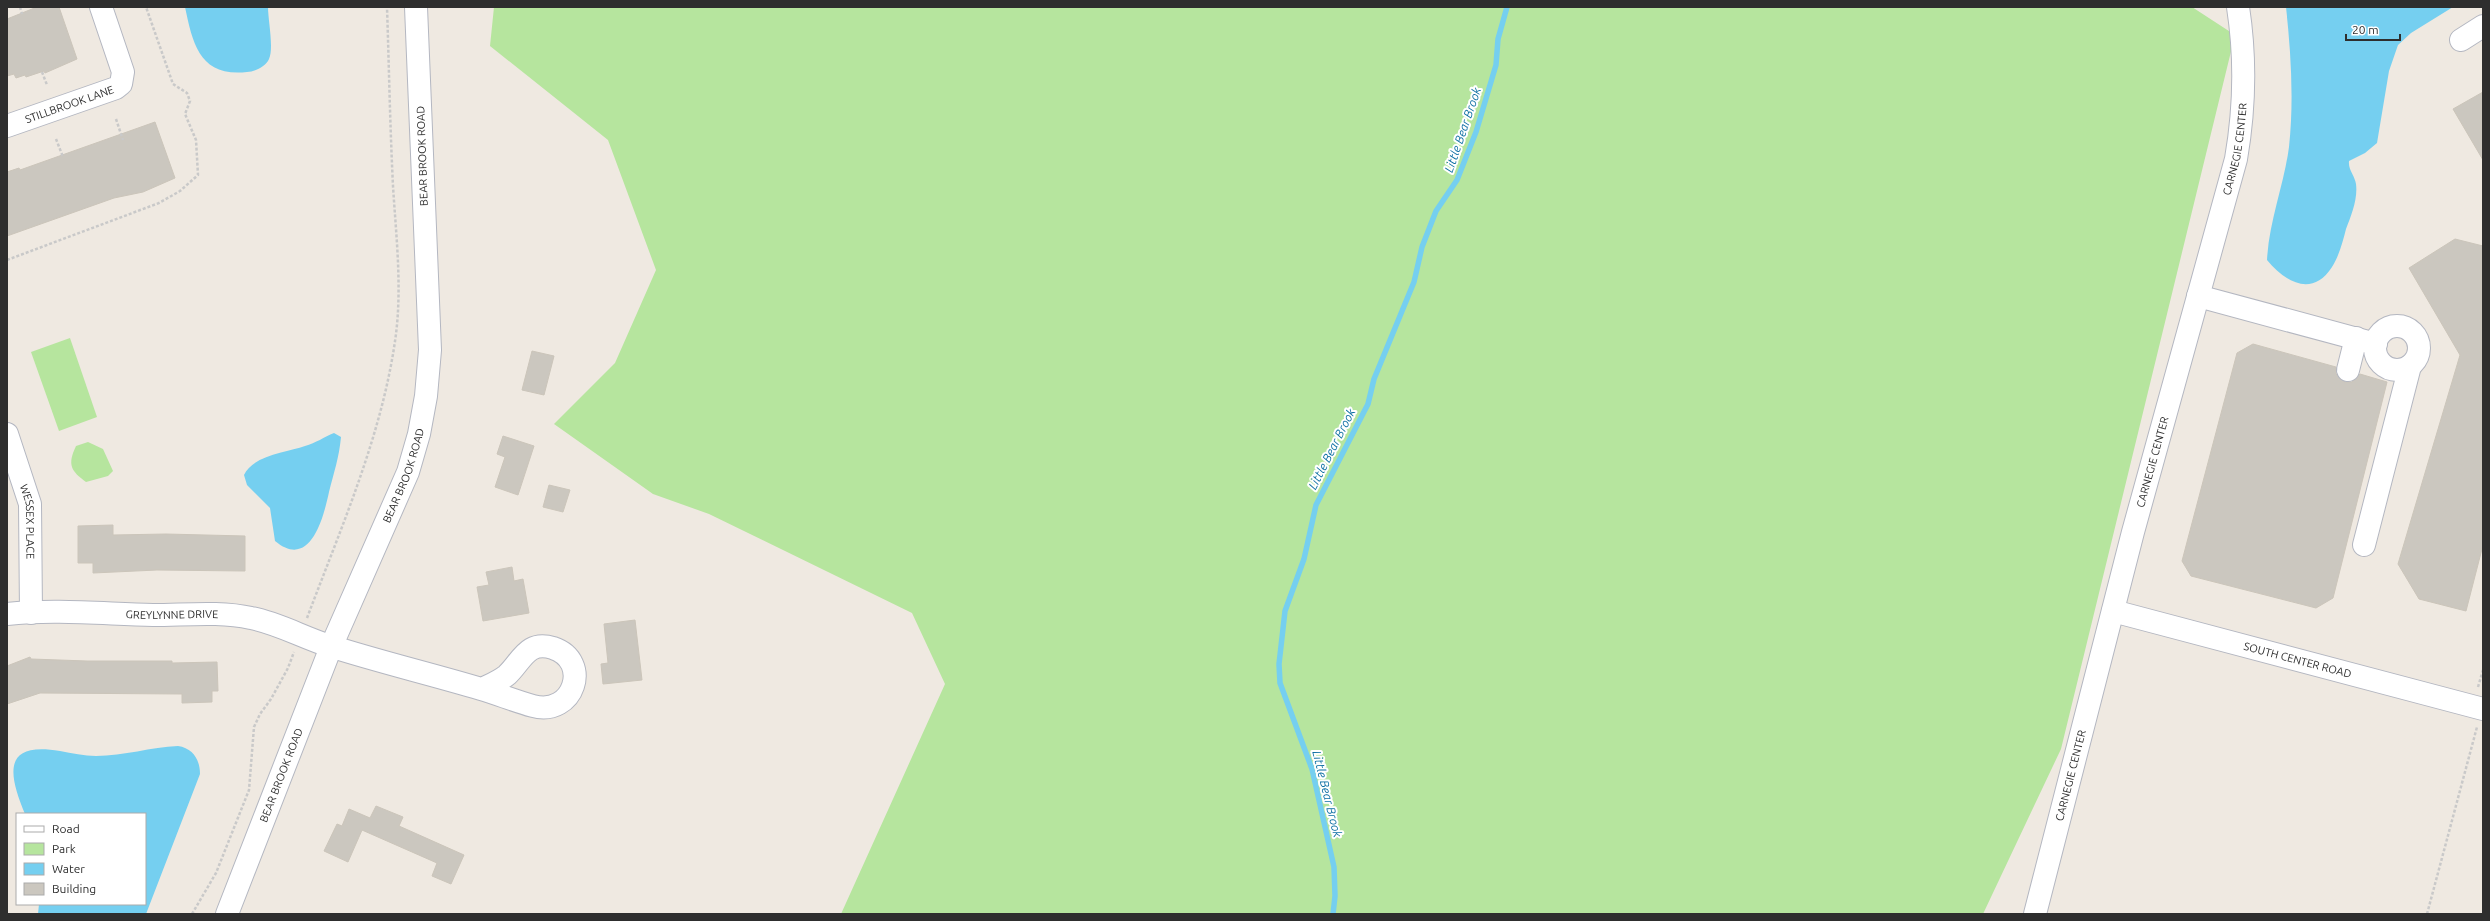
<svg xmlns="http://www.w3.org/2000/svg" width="2490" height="921" font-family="Ubuntu,sans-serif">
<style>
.green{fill:#b6e59e}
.water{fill:#75cff0}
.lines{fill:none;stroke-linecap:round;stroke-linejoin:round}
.stream{stroke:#75cff0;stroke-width:5.5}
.building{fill:#cbc7bf;stroke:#cbc5ba}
.minor-casing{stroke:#b4b7c1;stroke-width:24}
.path{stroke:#c9c9c9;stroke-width:2.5;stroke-dasharray:3 2;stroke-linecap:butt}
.minor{stroke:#fff;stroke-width:22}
.labels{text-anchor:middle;stroke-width:4;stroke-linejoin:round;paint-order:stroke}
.street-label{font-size:11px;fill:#2e2e2e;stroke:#fff}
.water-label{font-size:12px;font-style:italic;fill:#0d6fa3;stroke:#fff}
</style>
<rect width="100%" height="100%" fill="#efe9e1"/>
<g class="green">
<path d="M494 7H2192L2235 35 2061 749 1983 914H841L945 684 912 613 709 514 653 494 554 424 615 363 656 270 608 140 490 46Z"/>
<path d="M70 338 97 417 59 431 31 352Z"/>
<path d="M88 442 103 449 113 471 108 476 86 482C71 471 67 465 76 446Z"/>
</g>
<g class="water">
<path d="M185 7H268C268 20 274 48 269 59 266 66 255 72 247 72 200 77 193 45 185 7Z"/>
<path d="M2286 7H2453L2411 33 2398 45 2389 71 2377 143 2365 153 2349 161C2348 170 2355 176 2356 184 2358 199 2351 216 2346 229 2343 241 2339 256 2332 267 2312 298 2285 282 2267 260 2269 221 2284 185 2289 147 2294 101 2291 53 2286 7Z"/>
<path d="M334 433 341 437C339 458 334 472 329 492 324 515 311 571 275 541L270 508 247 485 244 475C253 455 288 452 305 446 316 443 324 437 334 433Z"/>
<path d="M178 746C193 748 200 760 200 774L146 914H38L39 904H145V814H25C9 775 1 741 60 751 72 753 84 756 96 756 124 756 151 747 178 746Z"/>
</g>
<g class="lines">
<path class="stream" d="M1333 914 1335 896 1334 867 1312 769 1280 683 1279 664 1285 611 1304 559 1316 505 1368 404 1374 379 1414 282 1422 247 1436 211 1457 180 1476 132 1496 65 1498 39 1507 7"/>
</g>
<g class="building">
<path d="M37 7H59L77 59 45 73 44 71 26 77 25 75 16 78 14 74 7 76V19Z"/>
<path d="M2483 92V160L2453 109Z"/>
<path d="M155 122 175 178 143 192 114 198 7 236V172L19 168 20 170Z"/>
<path d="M2455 239 2483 246V545L2466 611 2419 599 2398 564 2460 355 2409 268Z"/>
<path d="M2253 344 2336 367V374L2345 382H2352L2360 374 2387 382 2333 598 2316 608 2191 576 2182 561 2237 353Z"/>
<path d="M532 351 554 356 544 395 522 390Z"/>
<path d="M503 436 534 446 518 495 495 487 505 457 497 454Z"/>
<path d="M549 485 570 490 563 512 543 507Z"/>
<path d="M113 525V535L166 534 245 536V571L157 570 93 573V563H78V526Z"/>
<path d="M512 567 514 581 523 579 529 613 483 621 477 587 489 585 486 572Z"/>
<path d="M635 620 642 680 603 684 601 664 608 663 604 624Z"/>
<path d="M30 657 31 659 87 661H172V663L217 662 218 691H212V702L182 703V694L40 693 7 704V666Z"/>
<path d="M376 806 403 817 399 826 464 855 451 884 432 876 437 863 362 830 348 862 324 851 337 824 342 826 349 809 370 818Z"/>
</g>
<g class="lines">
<g class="minor-casing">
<g id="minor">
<path d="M2461 40 2483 26"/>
<path id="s1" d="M7 126 116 88 121 84 123 72 101 7"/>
<path d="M2198 296 2376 344"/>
<circle cx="2397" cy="348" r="22"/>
<path d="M2348 370 2356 338"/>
<path id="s2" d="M7 434 30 504 31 613"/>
<path d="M2364 545 2410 366"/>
<path id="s3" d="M2113 611 2483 709"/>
<path id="s4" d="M7 614C55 609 105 614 153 615 185 615 220 611 251 618 278 623 304 638 330 646 380 662 431 674 481 689 498 694 515 701 533 706 574 717 592 661 553 648 527 640 522 661 507 675 500 681 490 685 482 689"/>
<path id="s5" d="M227 914 331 647 408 472 419 434 426 396 430 350 416 7"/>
<path id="s6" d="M2035 914 2133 532 2236 159C2245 107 2246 59 2238 7"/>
</g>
</g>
<g class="path">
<path d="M20 7 22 14"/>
<path d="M42 72 47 85"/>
<path d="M116 119 123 140"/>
<path d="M56 139 63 157"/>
<path d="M7 260 159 203 180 191 198 175 196 140 185 114 190 101 187 93 173 84 146 7"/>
<path d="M307 618C342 525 383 433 396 334 402 285 396 235 393 186 390 126 389 67 387 7"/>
<path d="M2478 687 2483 670"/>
<path d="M192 914 216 873 249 790 254 727 260 714 271 699 288 668 294 652"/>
<path d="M2427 914 2477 727"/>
</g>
<use href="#minor" class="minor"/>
</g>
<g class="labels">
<g class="street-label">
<text dy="4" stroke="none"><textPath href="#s1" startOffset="66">STILLBROOK LANE</textPath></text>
<text dy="4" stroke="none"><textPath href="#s6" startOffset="791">CARNEGIE CENTER</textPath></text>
<text transform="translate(422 156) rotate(-92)" y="4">BEAR BROOK ROAD</text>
<text dy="4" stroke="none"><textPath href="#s6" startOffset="467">CARNEGIE CENTER</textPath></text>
<text dy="4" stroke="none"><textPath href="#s5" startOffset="473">BEAR BROOK ROAD</textPath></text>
<text dy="4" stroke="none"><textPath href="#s2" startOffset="91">WESSEX PLACE</textPath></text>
<text dy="4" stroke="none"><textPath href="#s4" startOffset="165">GREYLYNNE DRIVE</textPath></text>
<text dy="4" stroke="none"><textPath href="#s3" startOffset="191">SOUTH CENTER ROAD</textPath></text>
<text dy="4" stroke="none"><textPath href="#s5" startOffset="149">BEAR BROOK ROAD</textPath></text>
<text dy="4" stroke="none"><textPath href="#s6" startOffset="143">CARNEGIE CENTER</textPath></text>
</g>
<g class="water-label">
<text transform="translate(1463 130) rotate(-71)" y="4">Little Bear Brook</text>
<text transform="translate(1332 449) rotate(-63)" y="4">Little Bear Brook</text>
<text transform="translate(1327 794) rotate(76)" y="4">Little Bear Brook</text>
</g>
</g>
<rect width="2490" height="921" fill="none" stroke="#2e2e2e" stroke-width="16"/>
<rect x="16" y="813" width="130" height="92" fill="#ffffff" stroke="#ababab"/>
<rect x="24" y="826" width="20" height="6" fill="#ffffff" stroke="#ababab"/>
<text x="52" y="833" font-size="12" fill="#2e2e2e">Road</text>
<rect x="24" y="843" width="20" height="12" fill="#b6e59e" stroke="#ababab"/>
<text x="52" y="853" font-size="12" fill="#2e2e2e">Park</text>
<rect x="24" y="863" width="20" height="12" fill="#75cff0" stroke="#ababab"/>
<text x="52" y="873" font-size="12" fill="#2e2e2e">Water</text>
<rect x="24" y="883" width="20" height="12" fill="#cbc7bf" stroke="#ababab"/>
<text x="52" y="893" font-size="12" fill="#2e2e2e">Building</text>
<path d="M2346 34v6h54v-6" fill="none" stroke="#2e2e2e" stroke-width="2"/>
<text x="2352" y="34" font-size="12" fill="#2e2e2e" stroke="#ffffff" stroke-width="3" paint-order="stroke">20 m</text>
</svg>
